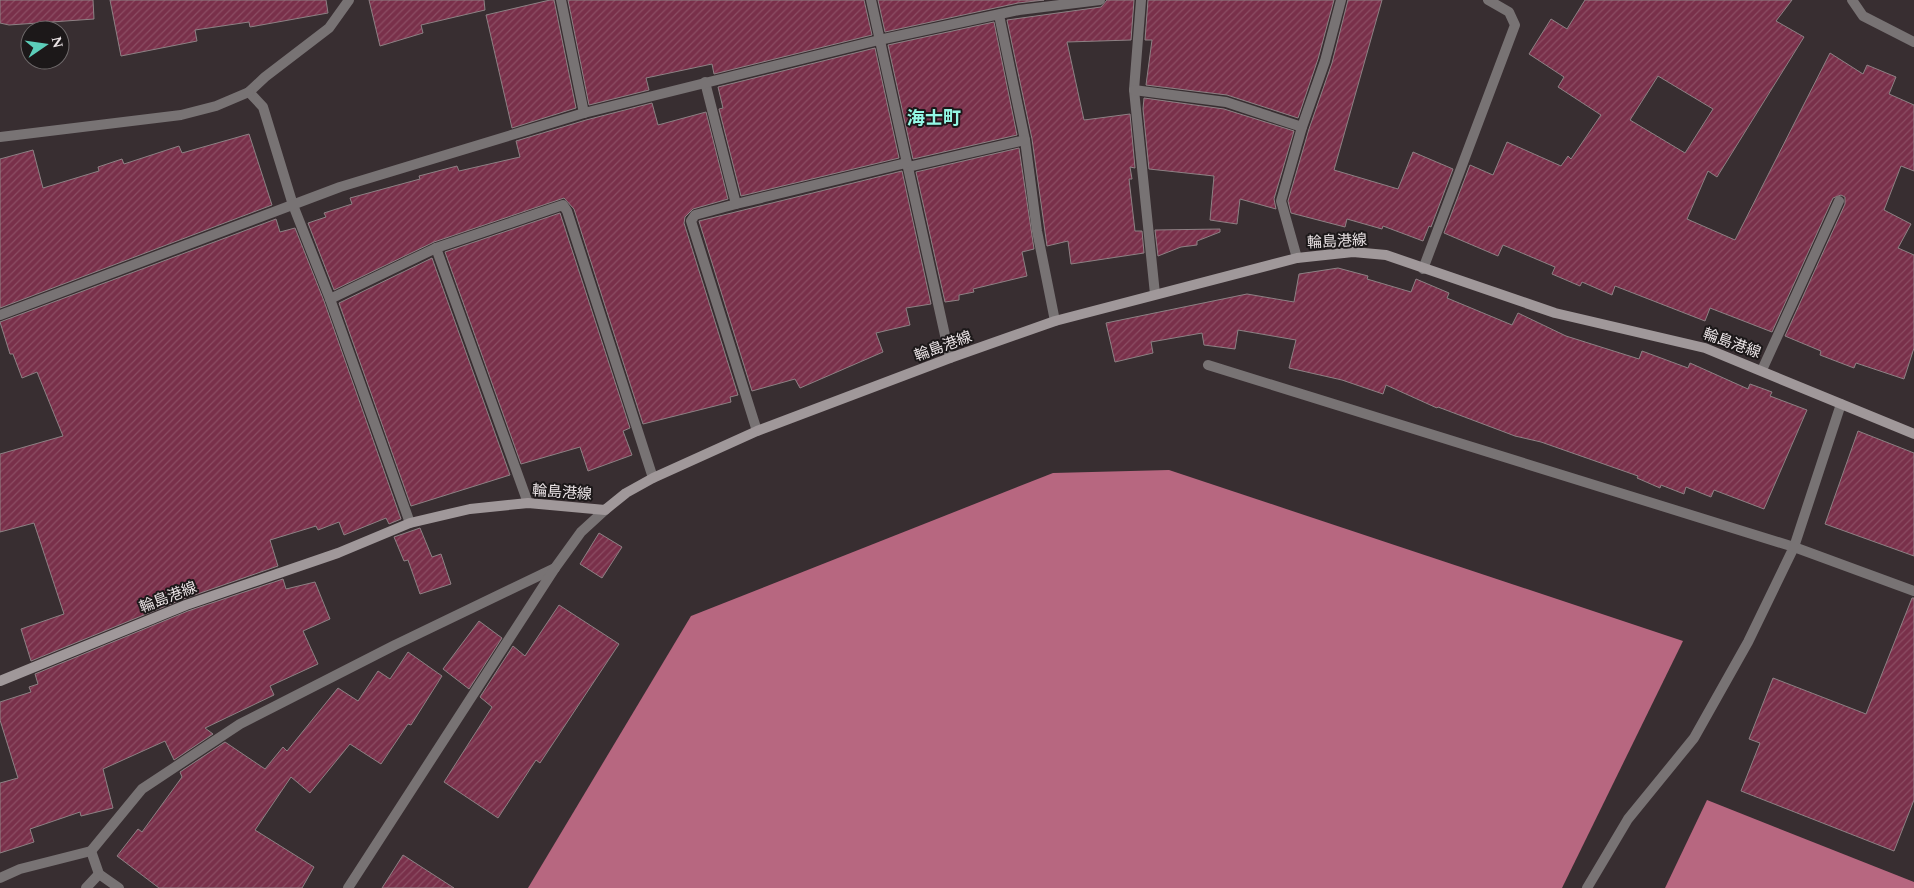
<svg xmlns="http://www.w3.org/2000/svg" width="1914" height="888" font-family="Spectral,'Noto Sans JP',serif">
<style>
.water{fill:#b76780}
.building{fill:url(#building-hatch);stroke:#8d8184;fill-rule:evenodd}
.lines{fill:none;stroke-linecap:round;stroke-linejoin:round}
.service{stroke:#787374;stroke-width:10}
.minor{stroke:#787374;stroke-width:10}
.tertiary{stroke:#787374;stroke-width:10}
.secondary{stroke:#a0989a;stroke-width:10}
.labels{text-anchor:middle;stroke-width:4;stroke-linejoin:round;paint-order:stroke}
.street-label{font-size:15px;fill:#ebe4e6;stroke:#1c1819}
.quarter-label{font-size:18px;font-weight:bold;fill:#93f8e5;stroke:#1c1819}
</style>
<defs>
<pattern id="building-hatch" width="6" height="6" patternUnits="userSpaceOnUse" patternTransform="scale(1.25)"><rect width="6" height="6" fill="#79304a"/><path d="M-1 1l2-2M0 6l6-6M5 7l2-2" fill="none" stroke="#8c4e64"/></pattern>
</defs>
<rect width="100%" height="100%" fill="#382e31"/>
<g class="water">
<path d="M1169 470 1683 641 1562 888H528L691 616 1053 473Z"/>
<path d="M1707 800 1914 882V888H1665Z"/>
</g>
<g class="building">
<path d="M0 0H93L94 19 9 25 0 23Z"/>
<path d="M110 0H326L328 13 250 27 249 22 195 30 197 41 121 56Z"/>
<path d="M369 0H484L485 10 421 25 423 33 380 46Z"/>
<path d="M550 0H554L576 108 512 128 486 15Z"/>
<path d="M568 0H864L872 35 714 74 712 64 646 78 649 90 589 105Z"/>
<path d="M878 0H1044L1018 3 885 32Z"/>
<path d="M1107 0H1134L1131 40 1067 42 1084 120 1130 114 1135 168 1130 167 1132 179H1129L1135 231H1142L1144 253 1071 264 1068 241 1047 246 1032 139 1007 20 1101 7Z"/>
<path d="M1148 0H1334L1318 59 1298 118 1227 95 1146 85 1152 40H1145Z"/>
<path d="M1348 0H1382L1334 170 1398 189 1413 152 1453 169 1431 227 1429 226 1423 241 1383 226 1382 229 1347 219 1345 227 1291 213 1288 201 1309 129 1332 63Z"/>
<path d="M1585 0H1792L1776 21 1804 37 1717 177 1708 171 1687 219 1735 240 1830 53 1863 74 1867 65 1896 77 1889 94 1914 105V171L1901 166 1884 210 1911 224 1898 248 1914 255V348L1904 379 1856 363 1854 368 1820 355 1821 351 1785 336 1845 204V197L1841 195 1833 198 1772 332 1710 308 1705 321 1615 286 1612 295 1582 282 1580 286 1552 274 1555 267 1503 245 1498 256 1444 233 1470 165 1493 175 1507 142 1561 166 1568 156 1571 159 1601 115 1558 87 1564 77 1529 54 1551 19 1567 29ZM1658 76 1713 109 1685 153 1630 120Z"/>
<path d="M994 22 1017 135 913 159 888 45Z"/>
<path d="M875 48 899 158 741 196 719 109 723 108 718 87Z"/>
<path d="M1144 98 1224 109 1294 131 1274 199 1276 209 1240 199 1237 224 1210 220 1214 176 1149 169 1143 109Z"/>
<path d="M652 103 658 125 706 112 728 199 693 209 685 217 684 223 738 395 730 397 731 402 643 424 574 209 564 198 434 242 334 290 308 223 326 217 324 213 352 204 350 198 420 179 419 176 457 166 459 171 520 157 516 141 586 120Z"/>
<path d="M249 134 272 205 0 308V159L33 150 43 188 99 171 98 167 122 159 124 164 179 146 182 153Z"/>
<path d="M1019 148 1034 249 1022 252 1027 276 973 289 974 292 959 295V300L945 302 916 172Z"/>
<path d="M902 171 931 304 906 308 910 325 876 333 883 352 800 388 795 379 752 391 699 221Z"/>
<path d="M560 213 630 428 623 431 632 455 588 471 580 447 521 464 445 252Z"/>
<path d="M276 219 280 232 295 228 324 301 401 519 389 524 386 518 344 535 339 522 318 530 316 526 270 540 278 566 183 599 31 661 21 629 64 614 34 523 0 532V454L63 436 37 372 22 378 13 354H10L0 322Z"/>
<path d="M1220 229V232L1197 241V245L1181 247 1158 256 1155 230Z"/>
<path d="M432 258 510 475 411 506 339 303Z"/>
<path d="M1338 268 1368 276 1367 279 1411 292 1416 279 1449 293 1447 298 1512 325 1518 313 1566 336 1639 359 1642 351 1688 368 1690 363 1748 389 1750 384 1772 392 1770 396 1807 410 1764 509 1714 490 1711 497 1686 487 1684 494 1661 485 1660 488 1637 478 1638 476 1541 442 1515 436 1438 407 1437 408 1386 385 1383 394 1342 380 1289 368 1296 340 1238 330 1235 349 1204 345 1202 333 1151 342 1153 353 1115 362 1106 323 1247 294 1294 302 1299 274Z"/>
<path d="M1858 431 1914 453V556L1825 524Z"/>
<path d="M420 528 432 557 441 554 451 584 420 594 408 560 404 561 394 537Z"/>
<path d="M599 533 622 547 602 578 580 564Z"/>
<path d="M283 579 286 589 315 582 330 619 303 631 318 664 270 686 274 695 205 728 213 734 174 760 165 741 103 769 113 808 81 816 80 812 30 829 34 842 0 853V783L18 778 0 720V702L31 692 29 687 38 684 35 674 188 611Z"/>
<path d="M1912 598H1914V800L1894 851 1741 791 1760 743 1749 739 1773 678 1866 714Z"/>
<path d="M559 605 619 644 540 763 536 760 498 818 444 782 492 707 480 697 513 646 525 656Z"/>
<path d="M479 621 502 638 469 689 443 669Z"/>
<path d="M408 652 442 676 411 725 408 724 381 764 350 744 310 793 291 777 255 830 314 867 302 888H159L117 856 138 829 142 832 182 777 180 772 225 742 265 769 283 747 287 751 338 688 358 701 378 671 390 679Z"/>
<path d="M403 855 454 888H382Z"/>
</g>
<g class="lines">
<path class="service" d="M1208 365 1794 547 1748 642 1694 738 1628 819 1587 888"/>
<g class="minor">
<path d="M349 0 329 28 265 77 249 92 263 107 293 205 330 299 410 523"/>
<path d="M561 0 584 113"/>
<path d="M871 0 950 358"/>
<path d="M1141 0 1134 90 1155 294"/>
<path d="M1852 0 1863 16 1914 42"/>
<path d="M999 15 1025 140 1037 231 1055 321"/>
<path d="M705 82 736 204 695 215 691 221 757 431"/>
<path d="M1134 90 1226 102 1302 127"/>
<path d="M908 167 1025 140"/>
<path d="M736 204 906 163"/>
<path d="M436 248 528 503"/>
<path d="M1297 258 1281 201 1302 127 1325 61 1341 0"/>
<path d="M1423 269 1515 25 1509 12 1488 0"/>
<path d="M330 299 436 248 563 205 567 211 653 478"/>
<path d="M0 315 340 187 584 113 879 40 1019 10 1100 0"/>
<path d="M1762 370 1839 201"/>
<path d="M1841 404 1794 547 1914 591"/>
<path d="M91 851 99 874 119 888"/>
<path d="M0 878 20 869 91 851 142 789 240 724 395 645 555 568"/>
<path d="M86 888 99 874"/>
</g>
<g class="tertiary">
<path d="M0 137 181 115 216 106 249 92"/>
<path d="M348 888 555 568 581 532 605 510"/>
</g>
<path class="secondary" d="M0 681 186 605 338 553 410 523 470 509 528 503 605 510 626 493 653 478 757 431 950 358 1055 321 1297 258 1353 252 1386 255 1555 313 1705 348 1914 434"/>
</g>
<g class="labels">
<g class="street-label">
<text transform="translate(1337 241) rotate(-3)" y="5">輪島港線</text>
<text transform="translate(1732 343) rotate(20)" y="5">輪島港線</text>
<text transform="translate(943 346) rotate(-20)" y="5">輪島港線</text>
<text transform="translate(562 492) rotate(4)" y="5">輪島港線</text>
<text transform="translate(168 597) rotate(-21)" y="5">輪島港線</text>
</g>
<g class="quarter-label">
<text x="934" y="124">海士町</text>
</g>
</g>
<g transform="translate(45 45) rotate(77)"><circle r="24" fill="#1c1819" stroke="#6f6a6b"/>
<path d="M0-4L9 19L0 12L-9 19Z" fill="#5cceba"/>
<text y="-8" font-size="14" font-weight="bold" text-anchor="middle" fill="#ebe4e6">N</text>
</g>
</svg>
